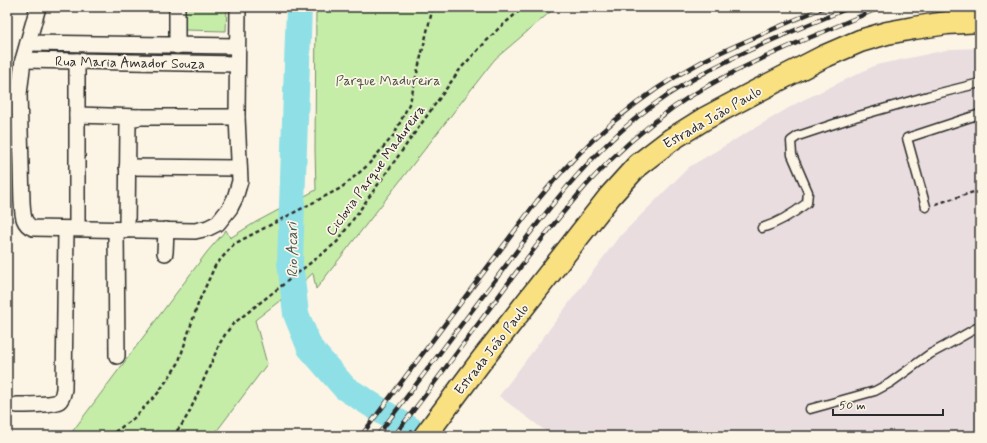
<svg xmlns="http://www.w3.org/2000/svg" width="987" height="443" font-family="Mynerve,sans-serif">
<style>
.built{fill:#e9dde0}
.green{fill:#c5eda8;stroke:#788c6a}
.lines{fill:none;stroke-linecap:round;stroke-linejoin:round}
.river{stroke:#8fe0e6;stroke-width:26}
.lane-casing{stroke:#2b2b2b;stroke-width:11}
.street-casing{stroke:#2b2b2b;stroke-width:18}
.primary-casing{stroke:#2b2b2b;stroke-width:25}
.path{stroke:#2b2b2b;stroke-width:2.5;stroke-dasharray:4 3;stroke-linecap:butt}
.lane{stroke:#fcf5e5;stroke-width:8}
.street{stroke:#fcf5e5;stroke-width:15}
.primary{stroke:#f9e181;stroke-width:22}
.rail-casing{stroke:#2b2b2b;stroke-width:4.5}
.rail{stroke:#fcf5e5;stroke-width:3;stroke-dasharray:9;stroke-linecap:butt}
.labels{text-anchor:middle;stroke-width:3.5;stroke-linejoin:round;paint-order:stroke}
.street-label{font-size:14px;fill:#2b2b2b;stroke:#fcf5e5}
.park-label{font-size:14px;fill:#4a5244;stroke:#fcf5e5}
.water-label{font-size:15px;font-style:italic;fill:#44585a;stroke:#fcf5e5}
</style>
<rect width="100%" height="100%" fill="#fcf5e5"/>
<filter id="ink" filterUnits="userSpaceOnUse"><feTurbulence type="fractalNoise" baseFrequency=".025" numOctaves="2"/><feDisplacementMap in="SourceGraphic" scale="8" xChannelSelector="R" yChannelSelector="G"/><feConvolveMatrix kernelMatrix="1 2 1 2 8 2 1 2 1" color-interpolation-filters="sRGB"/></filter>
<g filter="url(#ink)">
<path class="built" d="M980 48V436H552L499 396 618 238 689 167 797 103 876 65 951 49Z"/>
<g class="green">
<path d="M184 7H227L226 31 184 30Z"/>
<path d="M316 7H556L495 59 491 64 316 289 313 273 300 285 255 320 267 364 213 436H69L207 252 226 230 230 238 256 222 316 190 315 150Z"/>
</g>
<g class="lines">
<path class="river" d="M299 7 290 262 296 314 310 348 345 388 421 436"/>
<g class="lane-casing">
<g id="lane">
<path d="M926 207 907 138 980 114"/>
<path d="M762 228C778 223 794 213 807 203L808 192 792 155 791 141 798 136 855 117 928 96 980 83"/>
<path d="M810 409 875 391 890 383 930 354 945 346 980 326"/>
</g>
</g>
<g class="street-casing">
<g id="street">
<path d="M38 7 23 60 19 94 22 202C23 213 22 224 33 228L195 231 208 228 218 223 230 208 235 198 240 181 237 117 238 7"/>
<path d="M28 43 237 46"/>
<path d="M177 46V7"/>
<path d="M23 60 237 64"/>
<path d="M77 61V228"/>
<path d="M77 115 140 117H237"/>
<path d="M127 167 239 168"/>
<path d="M116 230 117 356"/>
<path d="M127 230 128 123 131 119 140 117"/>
<path d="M165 253 166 230"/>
<path d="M17 405C26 405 53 405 59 401 63 398 63 393 64 389L66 229"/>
</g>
</g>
<g class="primary-casing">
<path id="primary" d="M425 436 481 361 610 196 638 165 672 139 704 119 753 93 823 57 860 41 887 33 914 28 947 23 980 21"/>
</g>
<g class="path">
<path d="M936 204 980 190"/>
<path d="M109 436 133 419 158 393 178 364 199 301 215 266 234 244 341 188 367 166 394 135 410 102 433 7"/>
<path d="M172 436 181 426 189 413 220 343 226 333 233 324 337 242 461 68 498 29 524 7"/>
</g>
<use href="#lane" class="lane"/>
<use href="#street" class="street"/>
<use href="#primary" class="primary"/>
<g class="rail-casing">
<g id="rail">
<path d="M361 436 537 201C583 143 637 96 703 61 724 50 747 41 769 31 787 23 806 15 825 7"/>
<path d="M377 436C415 385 454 335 492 284 539 221 585 156 649 108 709 63 782 36 851 7"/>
<path d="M394 436C434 384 473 331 512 278 538 244 564 209 594 177 618 151 645 128 674 107 713 80 756 61 799 42 826 31 854 19 881 7"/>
</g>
</g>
<use href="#rail" class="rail"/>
</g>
</g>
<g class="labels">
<g class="street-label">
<text transform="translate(130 62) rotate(1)" y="5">Rua Maria Amador Souza</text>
<text transform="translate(712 117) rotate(-30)" y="5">Estrada João Paulo</text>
<text transform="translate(375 170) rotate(-54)" y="5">Ciclovia Parque Madureira</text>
<text transform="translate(491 349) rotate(-52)" y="5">Estrada João Paulo</text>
</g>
<g class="park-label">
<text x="388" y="85">Parque Madureira</text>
</g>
<g class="water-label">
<text transform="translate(292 250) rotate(-91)" y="5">Rio Acari</text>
</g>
</g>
<rect width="987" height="443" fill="none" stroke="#fcf5e5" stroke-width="24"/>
<rect x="12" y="12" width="963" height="419" fill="none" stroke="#2b2b2b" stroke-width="1.5" filter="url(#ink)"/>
<path d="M833 409v6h110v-6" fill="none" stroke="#2b2b2b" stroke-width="2"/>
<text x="839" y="409" font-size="12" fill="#2b2b2b" stroke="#fcf5e5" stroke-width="3" paint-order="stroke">50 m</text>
</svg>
